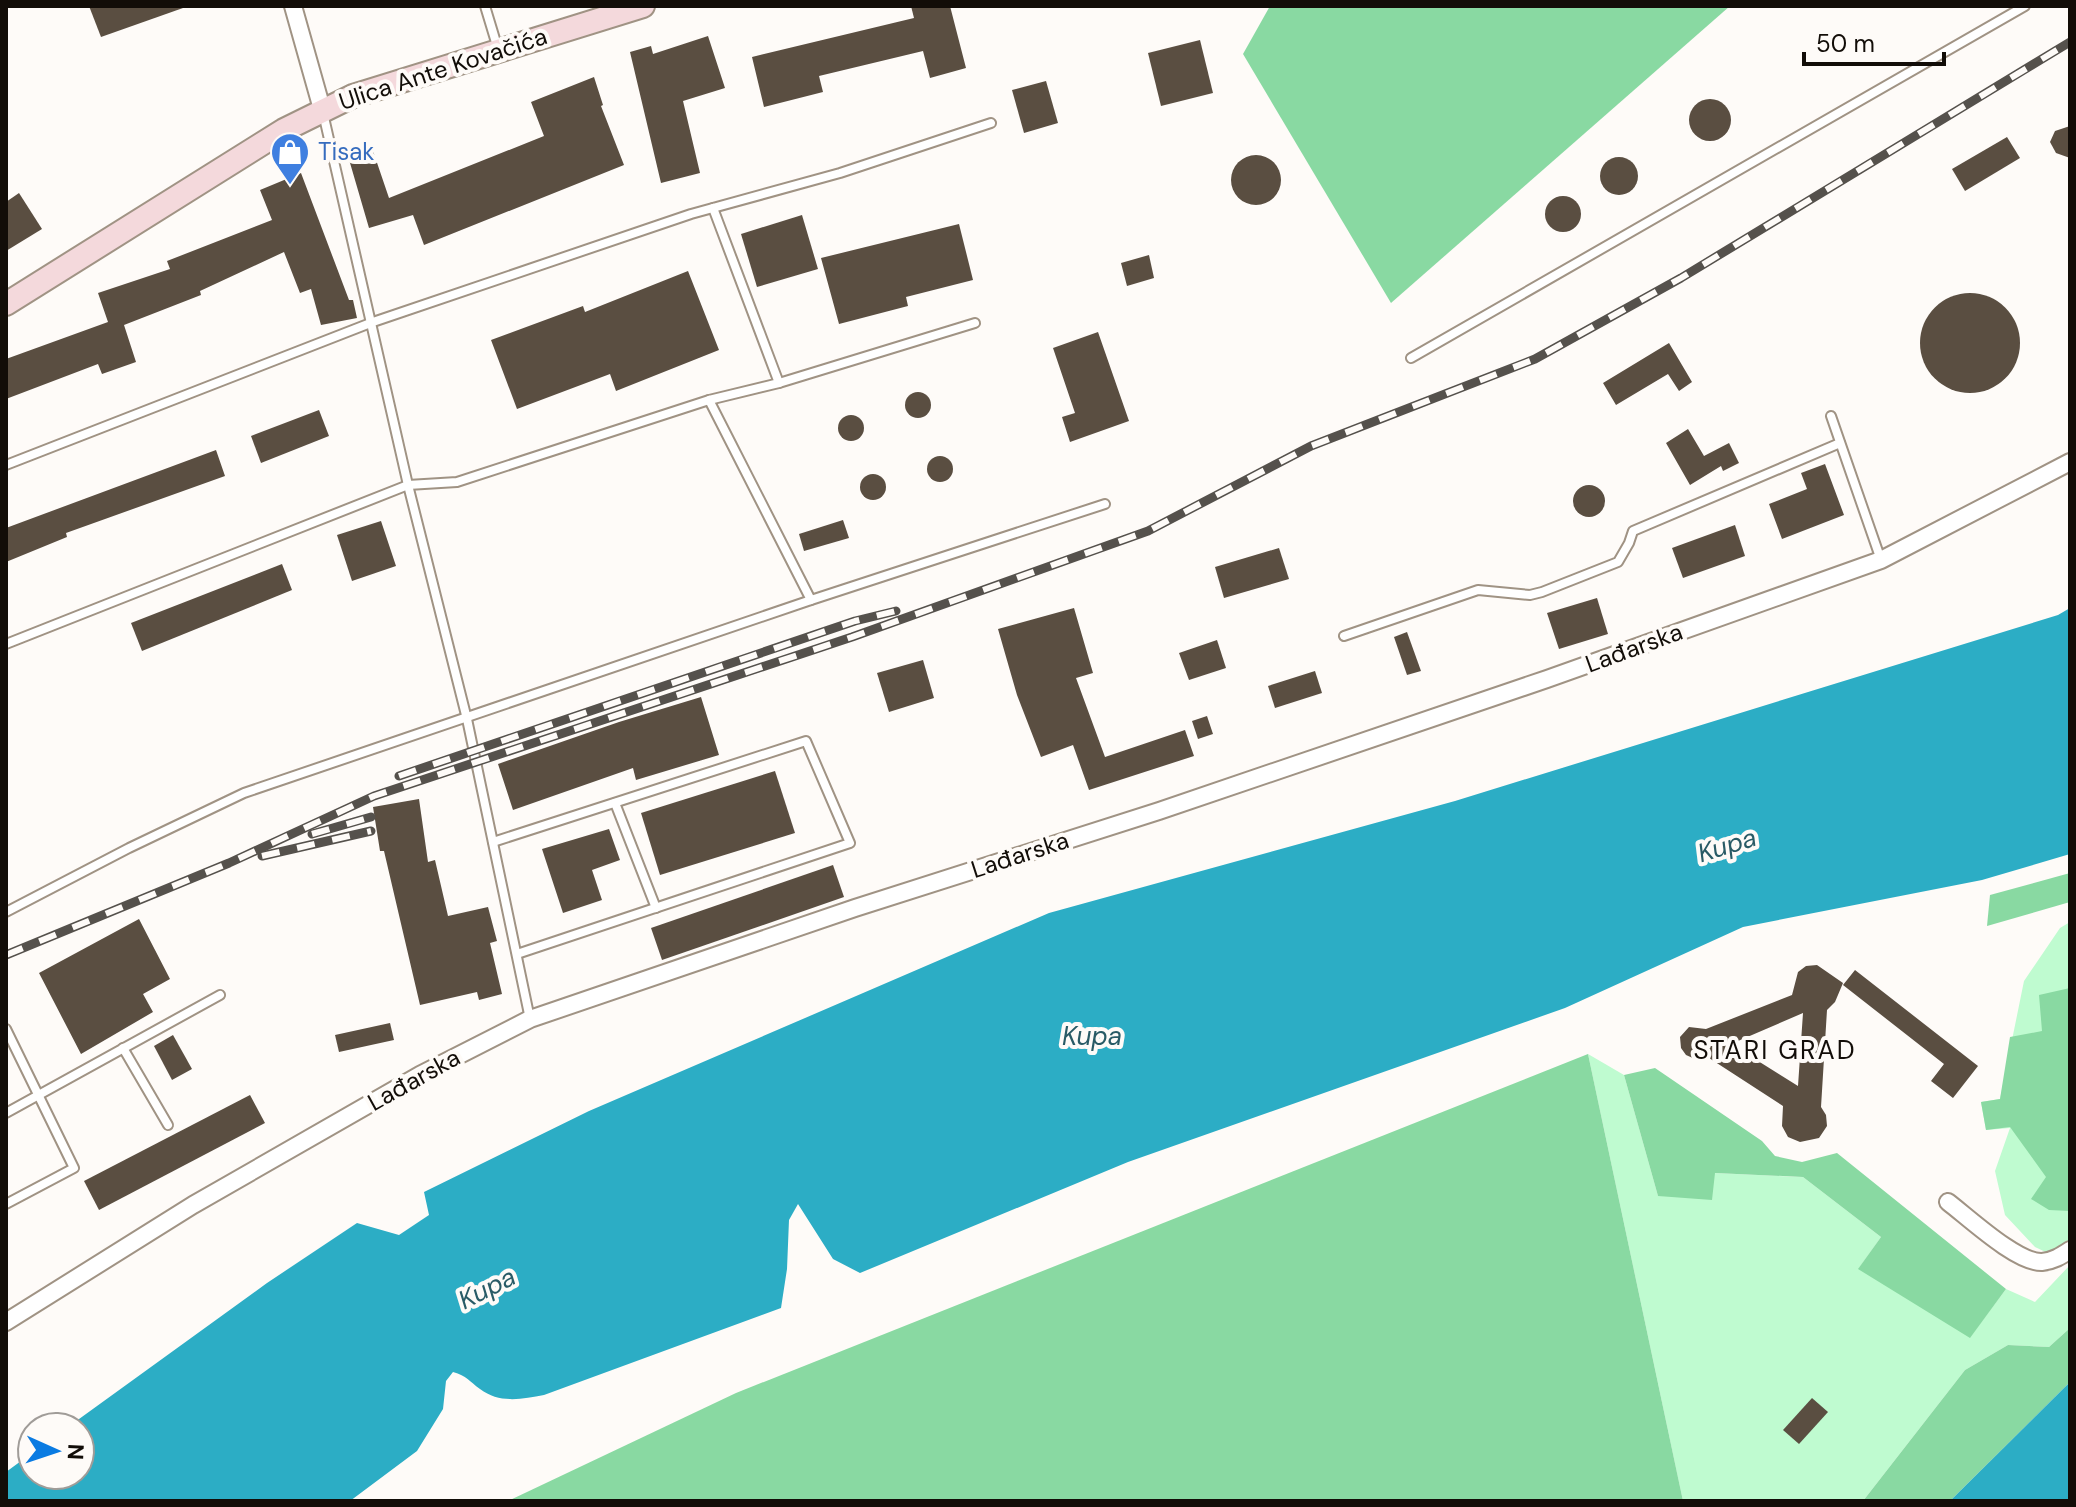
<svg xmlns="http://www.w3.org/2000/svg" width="2076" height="1507" font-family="'DM Sans',sans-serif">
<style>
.green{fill:#bffbd0}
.forest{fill:#89d9a2}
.water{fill:#2cadc5}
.building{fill:#5a4e41;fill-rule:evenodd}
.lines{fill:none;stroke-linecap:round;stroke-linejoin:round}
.lane-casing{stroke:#a09384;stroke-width:12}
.street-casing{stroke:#a09384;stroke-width:20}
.secondary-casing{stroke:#a09384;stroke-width:26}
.lane{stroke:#fff;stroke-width:8}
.street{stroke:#fff;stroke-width:16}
.secondary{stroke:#f4d9dc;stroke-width:22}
.rail-casing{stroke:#55514c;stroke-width:9}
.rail{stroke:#fefbf8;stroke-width:6;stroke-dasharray:18;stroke-linecap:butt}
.labels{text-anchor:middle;stroke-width:8;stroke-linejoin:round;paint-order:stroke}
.street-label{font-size:24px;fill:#120d08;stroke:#fefbf8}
.shop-label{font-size:24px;fill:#366cbe;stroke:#fefbf8;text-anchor:start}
.water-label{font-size:26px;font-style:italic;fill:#295b66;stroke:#fefbf8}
.neighbourhood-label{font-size:26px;letter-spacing:2px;fill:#120d08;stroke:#fefbf8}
</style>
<rect width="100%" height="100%" fill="#fefbf8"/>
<g class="green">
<path d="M2070 922V1239L2054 1256 2035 1247 2005 1215 1995 1171 2010 1128 1986 1130 1981 1102 2000 1099 2024 981 2060 928Z"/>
<path d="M1588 1054 1624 1075 1658 1196 1714 1173 1803 1177 1881 1237 1859 1268 1970 1337 2006 1289 2035 1302 2070 1265V1328L2049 1347 2008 1345 1965 1370 1863 1501H1683Z"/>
</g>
<g class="forest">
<path d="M1270 6H1730L1391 303 1243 54Z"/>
<path d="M2070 873V902L1987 926 1990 895Z"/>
<path d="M2070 988V1211L2049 1210 2031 1199 2046 1177 2010 1127 1986 1130 1981 1102 2000 1099 2010 1037 2042 1031 2039 995Z"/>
<path d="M1588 1054 1683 1501H508L736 1393Z"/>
<path d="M1655 1068 1762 1141 1775 1156 1802 1162 1837 1153 2006 1289 1970 1338 1858 1269 1881 1237 1803 1177 1715 1173 1712 1200 1658 1196 1624 1075Z"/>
<path d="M2070 1328V1382L1950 1501H1863L1965 1370 2008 1345 2049 1347Z"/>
</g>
<g class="water">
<path d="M2070 608V854L1982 880 1743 927 1565 1008 1128 1162 860 1273 833 1259 798 1204 789 1220 787 1269 781 1308 544 1395C522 1399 500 1404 480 1389 469 1381 467 1376 453 1372L446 1381 443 1409 417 1451 350 1501H6V1472L32 1453V1475H80V1427H68L267 1283 357 1223 399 1235 429 1215 424 1192 589 1111 1049 913 1455 801 2058 615Z"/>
<path d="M2070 1382V1501H1950Z"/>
</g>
<g class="building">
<path d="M89 6H182L183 8 101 37Z"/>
<path d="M911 6H950L966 68 930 78 923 51 819 76 823 92 764 107 752 57 914 18Z"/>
<path d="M708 36 725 88 683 101 700 173 661 183 630 52 651 46 653 54Z"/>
<path d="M1200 40 1213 93 1161 106 1148 53Z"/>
<path d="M594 77 603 105 601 106 624 165 424 245 413 215 369 228 348 156 372 148 389 198 544 136 531 102Z"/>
<path d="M1046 81 1058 123 1024 133 1012 90Z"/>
<circle cx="1710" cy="120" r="21"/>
<path d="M2070 126V158L2056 153 2050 142 2055 131Z"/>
<path d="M2007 137 2020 158 1965 191 1952 169Z"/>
<circle cx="1256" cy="180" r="25"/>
<circle cx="1619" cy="176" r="19"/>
<path d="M301 173 349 300H353L357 318 321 325 311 289 300 293 284 252 200 291 201 295 124 325 136 362 102 374 98 364 6 399V359L108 322 98 293 170 269 167 261 272 220 260 190Z"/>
<path d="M19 193 42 229 6 251V202Z"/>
<circle cx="1563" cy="214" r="18"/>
<path d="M802 215 818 269 757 287 741 234Z"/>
<path d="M959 224 973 280 906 297 908 306 839 324 821 258Z"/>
<path d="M1149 255 1154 278 1127 286 1121 263Z"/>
<path d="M688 271 719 350 616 391 610 374 517 409 491 340 583 306 585 312Z"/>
<circle cx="1970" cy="343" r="50"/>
<path d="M1098 332 1129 421 1070 442 1062 417 1075 413 1053 348Z"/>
<path d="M1669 343 1692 382 1679 391 1668 374 1616 405 1603 383Z"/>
<circle cx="918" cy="405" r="13"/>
<path d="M319 410 329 436 261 463 251 436Z"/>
<circle cx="851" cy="428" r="13"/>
<path d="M1688 429 1704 456 1729 443 1739 463 1723 471 1721 466 1690 485 1666 443Z"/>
<path d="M216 450 225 476 66 533 67 537 6 562V528Z"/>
<circle cx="940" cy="469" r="13"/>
<path d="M1825 464 1844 515 1782 539 1769 504 1807 489 1801 473Z"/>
<circle cx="873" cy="487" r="13"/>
<circle cx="1589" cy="501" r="16"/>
<path d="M843 520 849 538 804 551 799 534Z"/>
<path d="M381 521 396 566 352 581 337 535Z"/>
<path d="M1735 525 1745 556 1683 578 1672 548Z"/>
<path d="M1279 548 1289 579 1224 598 1215 567Z"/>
<path d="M282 564 292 590 142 651 131 623Z"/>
<path d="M1597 598 1608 634 1559 649 1547 613Z"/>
<path d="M1074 608 1093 673 1076 678 1105 757 1185 730 1194 756 1089 790 1073 745 1041 757 1017 695 998 629Z"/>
<path d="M1407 632 1421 671 1407 675 1394 637Z"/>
<path d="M1217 640 1226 668 1189 680 1179 653Z"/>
<path d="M923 660 934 698 889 712 877 673Z"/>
<path d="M1315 671 1322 693 1275 708 1268 686Z"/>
<path d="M701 697 719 755 636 780 633 768 513 810 498 764 619 722Z"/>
<path d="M1207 716 1213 734 1198 739 1192 721Z"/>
<path d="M775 771 795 833 660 875 641 813Z"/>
<path d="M419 799 428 862 435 860 448 916 488 907 497 941 490 943 502 994 479 1000 477 992 420 1005 384 851H380L373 807Z"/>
<path d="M609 829 620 860 592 870 602 900 563 913 542 849Z"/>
<path d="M833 865 844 897 662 960 651 928Z"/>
<path d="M139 919 170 979 143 994 153 1012 81 1054 39 973Z"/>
<path d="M1817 965 1843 983 1835 1002 1827 1010 1821 1107 1826 1115 1827 1126 1819 1138 1800 1142 1788 1137 1782 1126 1783 1106 1706 1056 1695 1059 1686 1055 1681 1048 1680 1037 1689 1027 1706 1029 1792 995 1798 972 1806 966ZM1803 1013 1798 1086 1731 1044Z"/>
<path d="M1855 970 1978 1066 1953 1098 1931 1081 1944 1064 1843 985Z"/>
<path d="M390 1023 394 1040 339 1052 335 1035Z"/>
<path d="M173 1035 192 1069 172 1080 154 1046Z"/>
<path d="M250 1095 265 1123 99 1210 84 1181Z"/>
<path d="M1812 1398 1828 1412 1799 1444 1783 1430Z"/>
</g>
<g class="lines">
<g class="lane-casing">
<g id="lane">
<path d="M485 6 498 49"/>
<path d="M323 113 408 485 467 719 530 1019"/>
<path d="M1411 358 2025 6"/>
<path d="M779 383 975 323"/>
<path d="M709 400 811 600"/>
<path d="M1831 416 1881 560"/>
<path d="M6 465 373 322 691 214 840 173 991 123"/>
<path d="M1344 636 1478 590 1530 595 1542 592 1618 562 1629 543 1633 531 1840 443"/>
<path d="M6 644 408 485 457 482 709 400 779 383 713 208"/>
<path d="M615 803 656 908"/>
<path d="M493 842 806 741 850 843 517 954"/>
<path d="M6 912 129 848 244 793 811 600 1105 504"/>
<path d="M6 1029 74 1168 6 1204"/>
<path d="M123 1048 168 1125"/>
<path d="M6 1113 220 995"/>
</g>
</g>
<g class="street-casing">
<g id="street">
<path d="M293 6 322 109"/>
<path d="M1948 1202C1969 1218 2017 1263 2042 1262 2053 1261 2061 1256 2070 1250"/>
<path d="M6 1322 193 1205 420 1075 530 1019 855 908 1159 811 1547 679 1881 560 2070 462"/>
</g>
</g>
<g class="secondary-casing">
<path id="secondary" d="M6 304 284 130 353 96 643 6"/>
</g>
<use href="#lane" class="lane"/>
<use href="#street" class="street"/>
<use href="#secondary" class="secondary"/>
<g class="rail-casing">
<g id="rail">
<path d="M399 776 855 621 896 611"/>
<path d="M312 834 371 817"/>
<path d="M262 856 371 831"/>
<path d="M6 955 229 863 374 796 852 637 1148 531 1311 446 1535 359 1681 278 2070 42"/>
</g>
</g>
<use href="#rail" class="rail"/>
</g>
<defs>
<g id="shop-pin" transform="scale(2)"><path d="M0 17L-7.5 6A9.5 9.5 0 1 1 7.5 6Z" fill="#3f7fe0" stroke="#fefbf8"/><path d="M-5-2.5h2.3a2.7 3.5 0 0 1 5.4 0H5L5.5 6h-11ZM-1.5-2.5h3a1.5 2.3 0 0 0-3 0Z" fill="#fff"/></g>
</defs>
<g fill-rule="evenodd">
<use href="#shop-pin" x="290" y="152"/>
</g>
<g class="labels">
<g class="street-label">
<text transform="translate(443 69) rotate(-18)" y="8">Ulica Ante Kovačića</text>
<text transform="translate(1634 648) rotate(-20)" y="8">Lađarska</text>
<text transform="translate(1020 855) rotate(-18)" y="8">Lađarska</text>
<text transform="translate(414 1080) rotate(-29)" y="8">Lađarska</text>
</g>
<g class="shop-label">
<text x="318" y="160">Tisak</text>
</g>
<g class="water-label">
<text transform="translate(1727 845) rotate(-17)" y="9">Kupa</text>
<text x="1092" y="1045">Kupa</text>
<text transform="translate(487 1288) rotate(-27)" y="9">Kupa</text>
</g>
<g class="neighbourhood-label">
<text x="1775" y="1059">STARI GRAD</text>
</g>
</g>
<rect width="2076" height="1507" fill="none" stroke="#120d08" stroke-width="16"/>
<g transform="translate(56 1451) rotate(93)"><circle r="38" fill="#fefbf8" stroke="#a09c98" stroke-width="2"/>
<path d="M0-6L14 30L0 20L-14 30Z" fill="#0a7be2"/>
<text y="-12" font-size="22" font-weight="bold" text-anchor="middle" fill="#120d08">N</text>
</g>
<path d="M1804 52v12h140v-12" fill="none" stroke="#120d08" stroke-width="4"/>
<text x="1816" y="52" font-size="24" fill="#120d08" stroke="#fefbf8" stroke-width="6" paint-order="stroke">50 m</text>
</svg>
